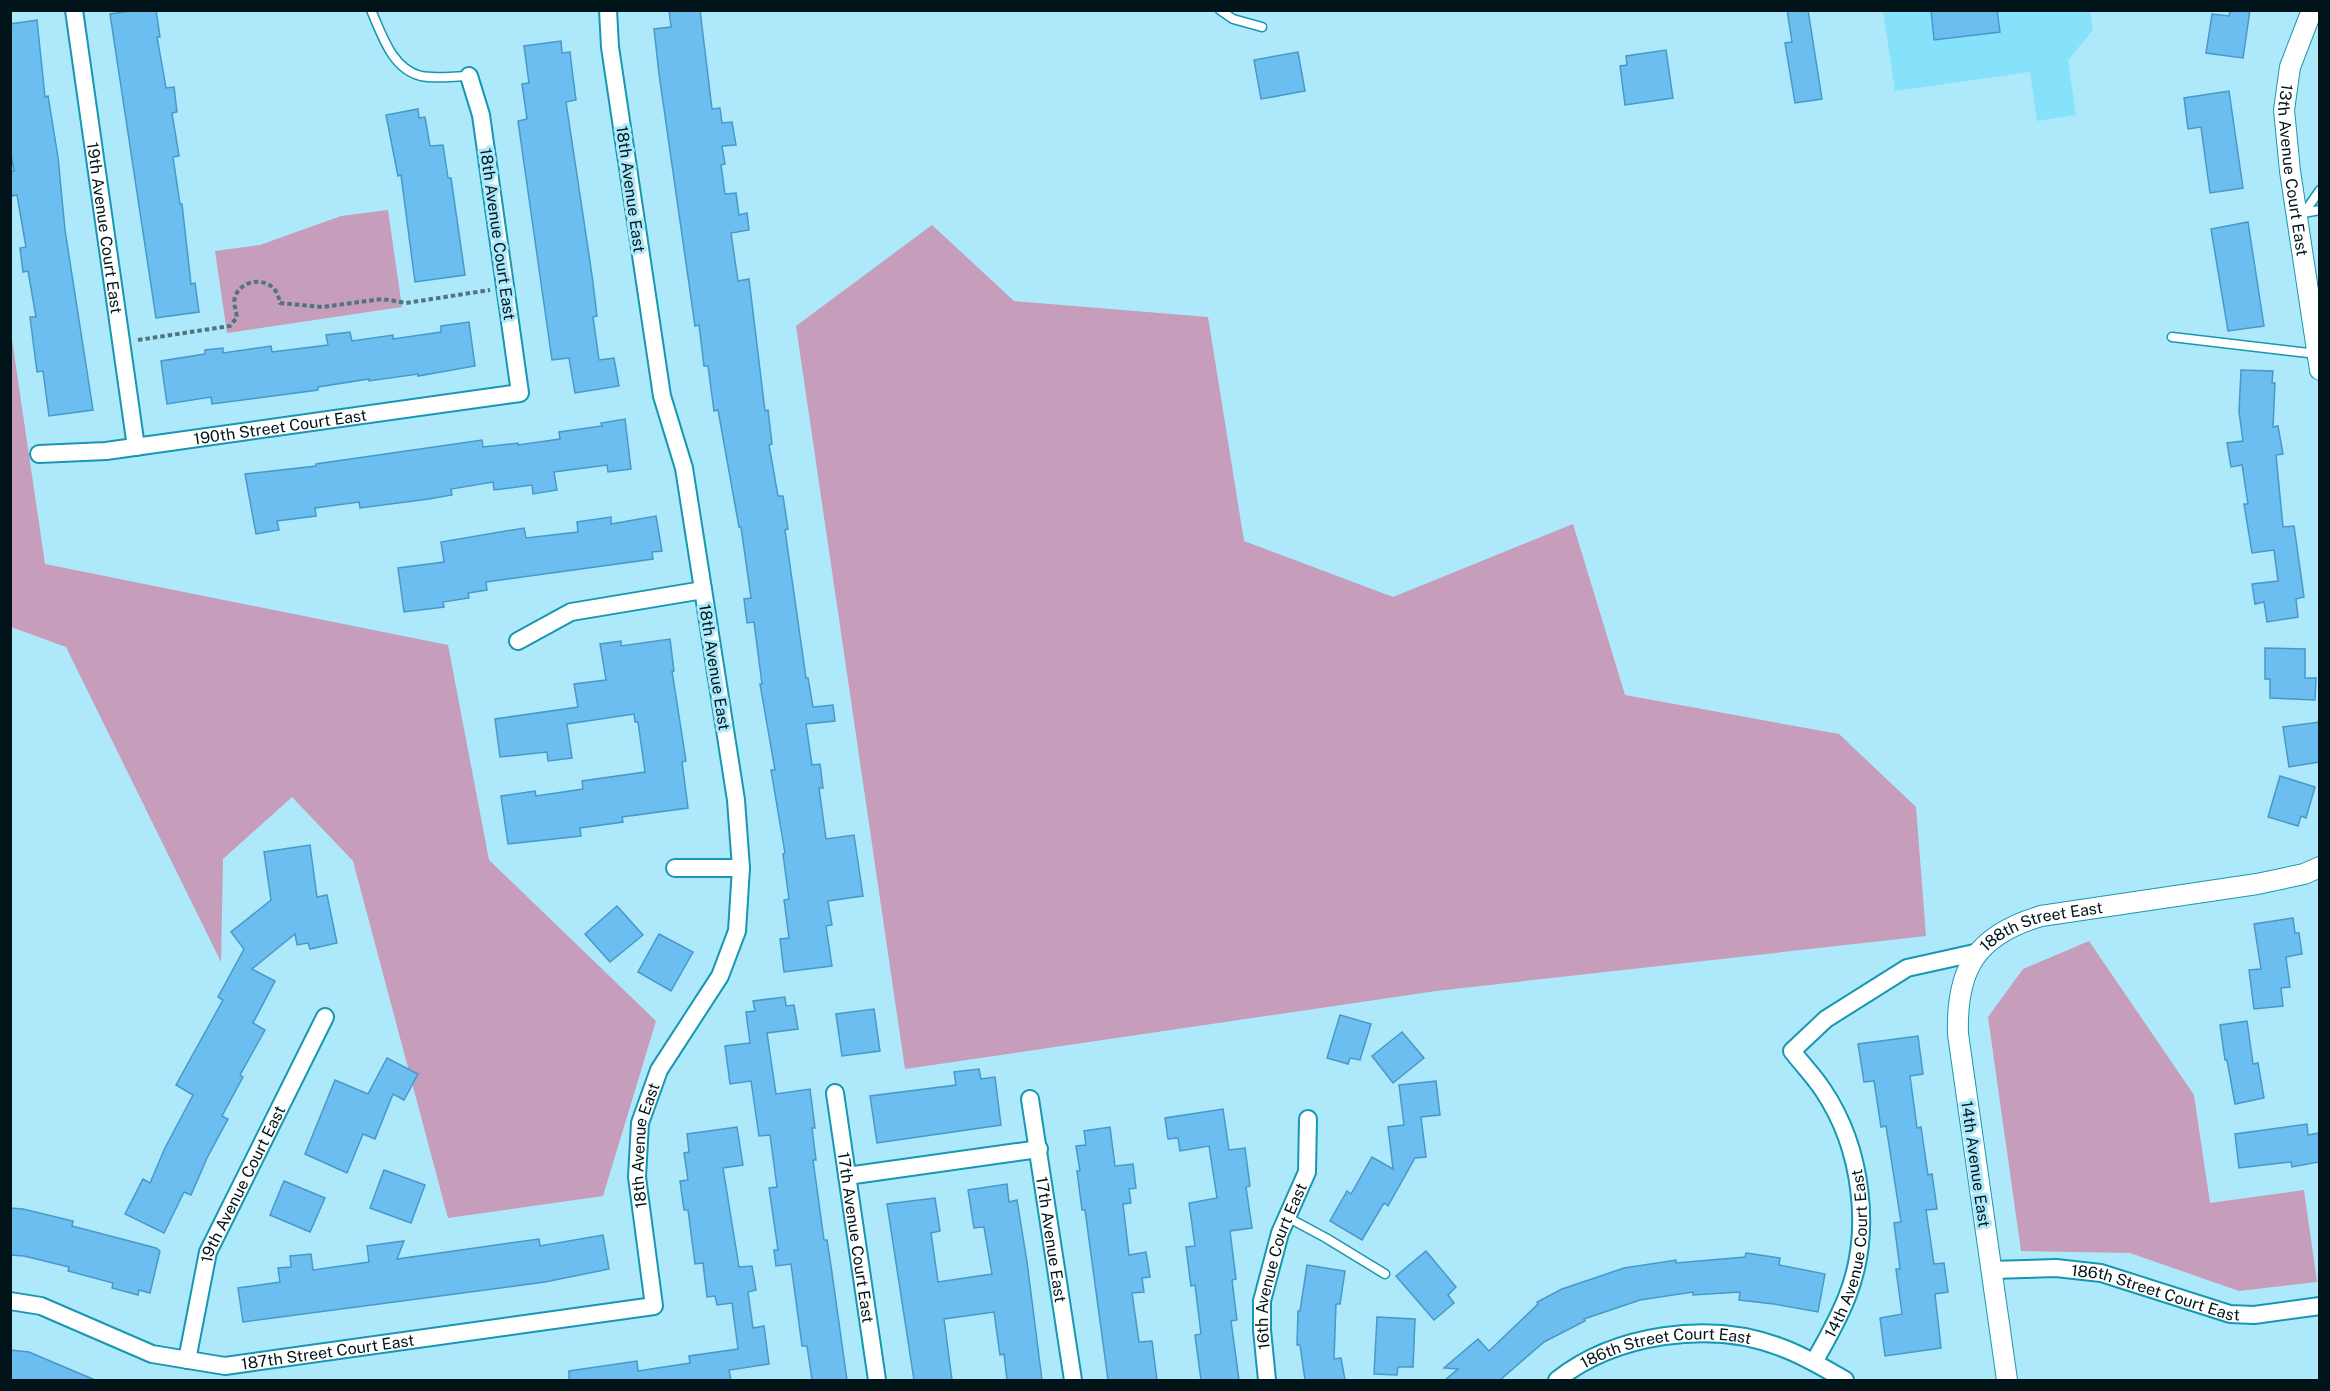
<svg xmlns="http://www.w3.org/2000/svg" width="2330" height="1391" font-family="'Public Sans',sans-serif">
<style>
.built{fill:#86e2fb}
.green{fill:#c69dba}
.building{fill:#6cbdf0;stroke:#4699c9;stroke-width:1.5}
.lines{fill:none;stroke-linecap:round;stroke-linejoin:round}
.service-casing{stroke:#1697b2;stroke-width:11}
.minor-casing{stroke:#1697b2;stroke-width:20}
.tertiary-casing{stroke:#1697b2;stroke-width:22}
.path{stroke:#4f7580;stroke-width:4;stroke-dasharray:4.5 3;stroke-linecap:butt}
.service{stroke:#fff;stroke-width:8}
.minor{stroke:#fff;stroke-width:16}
.tertiary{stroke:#fff;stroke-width:20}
.labels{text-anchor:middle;stroke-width:6;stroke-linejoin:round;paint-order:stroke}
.street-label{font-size:16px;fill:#00141a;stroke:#ade9fa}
</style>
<rect width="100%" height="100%" fill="#ade9fa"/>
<path class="built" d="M1883 11H2090L2093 30 2068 60 2076 115 2037 121 2030 72 1895 91Z"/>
<g class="green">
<path d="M388 210 402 307 227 333 215 251 260 245 341 216Z"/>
<path d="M932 225 1014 301 1208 317 1244 541 1393 597 1573 524 1625 695 1839 734 1916 807 1926 936 1436 991 905 1069 796 326Z"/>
<path d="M10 326 45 564 448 645 489 860 656 1021 603 1196 448 1218 353 861 292 797 223 859 221 962 66 647 11 627Z"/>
<path d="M2089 941 2194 1095 2210 1203 2304 1190 2317 1282 2239 1291 2130 1253 2021 1251 1988 1017 2023 969Z"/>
</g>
<g class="building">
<path d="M137 10H156L160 37H157L166 88 174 87 177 112 172 113 179 156 173 157 180 204H182L191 284 195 283 199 312 156 318 110 14Z"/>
<path d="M669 10H700L712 109 720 108 722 123 732 122 736 145 722 146 725 164 721 165 725 194 736 193 739 215 747 213 749 230 731 233 738 281 749 279 765 411 768 410 772 444 769 445 778 496H783L788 529 785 530 806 678H808L813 707 833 705 835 721 806 724 812 765 820 764 823 788H819L826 839 854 835 863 896 828 901 832 925 826 926 832 966 784 972 780 939 789 938 784 900 789 899 783 854 785 853 771 770H775L760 684H762L754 622 747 623 744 599 751 598 741 527H739L718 410 714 411 708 366H704L699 325 695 326 659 74 654 29 671 27Z"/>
<path d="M1787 10H1808L1822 99 1795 103 1785 43 1792 42Z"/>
<path d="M1931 10H1997L2000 32 1934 40Z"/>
<path d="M2230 10H2250L2243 58 2206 53 2212 14 2229 16Z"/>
<path d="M37 20 45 97 48 96 58 157 65 230 93 410 49 416 43 371 37 372 30 317H36L28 271 23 272 20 248 26 247 17 195 12 196 10 185V172L14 171 10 150V24Z"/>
<path d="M561 41 562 53 570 52 572 69 576 100 566 102 592 275 597 316 593 317 599 360 614 358 619 386 575 393 569 358 552 360 518 121 527 119 522 84 529 83 524 46Z"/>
<path d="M1666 50 1673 98 1625 105 1620 66 1627 65 1626 56Z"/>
<path d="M1298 52 1305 91 1261 99 1254 60Z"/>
<path d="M2229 91 2243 188 2210 193 2201 127 2188 129 2184 98Z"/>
<path d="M418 109 419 118 425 117 430 146 443 145 448 178H451L465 275 415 282 401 175 398 176 386 115Z"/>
<path d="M2248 222 2264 326 2228 331 2211 229Z"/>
<path d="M469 322 475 366 418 376V374L369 381V379L318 387V390L212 404 211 397 167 404 161 361 205 354V350L223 348V353L271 346 272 352 328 345 326 335 350 332 352 341 393 335V339L441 332V326Z"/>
<path d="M2241 370 2273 371 2272 383H2275L2273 427 2278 426 2283 454 2276 455 2283 527 2294 526 2304 597 2296 599 2298 617 2267 622 2264 602 2255 604 2252 584 2278 581 2274 550 2252 553 2244 504H2248L2242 465 2231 467 2227 443 2243 441 2239 412Z"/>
<path d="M625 419 631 469 608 472 607 465 554 472 557 490 533 494 532 485 494 490 493 482 451 489 452 495 429 499 360 508 359 502 315 508 316 516 277 521 279 530 256 534 245 474 316 466V464L482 440 483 447 518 443V445L560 439 559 432 602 426 601 423Z"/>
<path d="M656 516 662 551 652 552 653 559 486 582 487 590 468 593 469 598 443 602 444 607 404 612 398 568 444 562 441 542 524 528 526 538 578 532 577 522 611 517V524Z"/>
<path d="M670 639 674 671H672L686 761 682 762 688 808 622 817 623 822 580 828 581 836 508 844 501 796 535 791 536 796 583 789 582 781 645 772 638 722H635L634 714 567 724 572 758 548 761 547 752 500 757 495 719 578 707 574 684 606 680 600 644 621 641V646Z"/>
<path d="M2265 648 2305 649V678H2316L2315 700 2270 698V679H2265Z"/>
<path d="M2319 722V762L2289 767 2283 727Z"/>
<path d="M2280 776 2315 787 2306 818 2301 816 2298 826 2268 817Z"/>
<path d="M310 845 317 897 327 895 337 943 310 949 308 943 297 945 295 934 252 969 275 981 253 1023 265 1030 240 1075 243 1077 222 1116 228 1119 207 1158 191 1195 184 1192 164 1233 125 1214 143 1179 150 1183 165 1148 193 1095 176 1085 223 1000 218 997 244 949 231 932 271 900 264 852Z"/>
<path d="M617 906 643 935 610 962 585 934Z"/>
<path d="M2293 918 2295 933H2299L2302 954 2286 957 2290 987 2281 988 2283 1006 2254 1009 2249 970 2261 969 2254 924Z"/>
<path d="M659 934 693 952 671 991 638 972Z"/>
<path d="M785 997 786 1006 794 1005 798 1029 767 1033 776 1094 810 1089 815 1128H812L816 1160H813L824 1240H827L831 1266 847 1380H812L807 1346H802L791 1264 776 1266 774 1250H778L769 1188 777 1187 770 1135 759 1136 751 1081 730 1084 725 1046 750 1043 746 1012 755 1011 753 1001Z"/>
<path d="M874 1009 880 1051 842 1056 836 1014Z"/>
<path d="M1340 1015 1371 1024 1360 1060 1350 1058 1348 1064 1327 1058Z"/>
<path d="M2247 1021 2253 1064 2258 1063 2264 1098 2235 1104 2227 1060H2225L2220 1025Z"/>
<path d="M1402 1032 1424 1058 1393 1083 1372 1056Z"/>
<path d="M1918 1036 1923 1074 1910 1076 1917 1128 1921 1127 1928 1175 1932 1174 1937 1209 1926 1210 1934 1264 1944 1263 1948 1292 1935 1294 1941 1348 1885 1356 1880 1318 1902 1314 1896 1269H1900L1894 1223 1901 1222 1886 1126 1881 1127 1874 1081 1864 1082 1858 1044Z"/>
<path d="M387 1058 418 1074 404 1100 393 1094 375 1139 363 1134 347 1173 305 1154 335 1080 368 1094Z"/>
<path d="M979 1069 981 1079 995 1077 1001 1125 877 1143 870 1096 956 1085 954 1072Z"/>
<path d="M1436 1081 1440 1115 1421 1117 1426 1157 1415 1158 1388 1206 1384 1203 1362 1240 1330 1221 1347 1191 1351 1194 1372 1157 1393 1169 1388 1127 1404 1125 1399 1085Z"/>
<path d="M1223 1109 1229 1150 1245 1148 1250 1186 1246 1187 1252 1228 1230 1231 1236 1279 1232 1280 1237 1320 1231 1321 1239 1380H1201L1195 1335 1201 1334 1195 1285 1191 1286 1186 1247 1195 1246 1189 1203 1217 1198 1209 1146 1180 1151 1178 1138 1168 1139 1165 1118Z"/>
<path d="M2307 1124 2308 1135 2319 1133V1162L2292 1167 2291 1162 2239 1168 2235 1134Z"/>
<path d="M737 1127 743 1165 723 1168 739 1267 752 1266 756 1290 748 1292 753 1328 764 1326 769 1364 729 1370 731 1380H569V1371L637 1361 638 1371 690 1363 689 1356 738 1349 732 1303 717 1305 715 1296 707 1297 703 1263 695 1264 688 1210H684L680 1181 688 1180 684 1153 689 1152 687 1134Z"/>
<path d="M1110 1127 1115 1166 1133 1164 1136 1188 1129 1189 1131 1203 1123 1204 1129 1255 1146 1252 1150 1277 1142 1278 1144 1292 1132 1293 1139 1342 1152 1341 1157 1380H1108L1085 1210H1082L1077 1171H1080L1076 1146 1086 1145 1084 1131Z"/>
<path d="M384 1170 425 1185 411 1223 370 1208Z"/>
<path d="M284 1181 325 1198 310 1232 270 1215Z"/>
<path d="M1007 1184 1009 1202 1017 1200 1027 1262 1042 1380H1007L1004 1354 1000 1355 994 1312 944 1319 952 1380H914L887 1204 935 1198 940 1231 931 1233 938 1282 992 1274 984 1227 974 1228 968 1190Z"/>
<path d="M10 1208 23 1209 73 1221 72 1226 156 1248 160 1251 150 1293 139 1290 138 1295 112 1288 113 1283 68 1271 69 1267 24 1256 10 1255Z"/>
<path d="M603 1235 609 1269 545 1282 243 1322 238 1288 280 1282 278 1268 291 1267 290 1256 311 1254 313 1270 369 1262 367 1246 404 1241 397 1259 539 1239 540 1246Z"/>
<path d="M1426 1251 1456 1287 1448 1295 1454 1303 1434 1320 1396 1276Z"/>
<path d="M1746 1253 1780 1258 1779 1265 1825 1274 1818 1312 1774 1304 1739 1300 1740 1292 1693 1295V1292L1640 1300 1584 1319 1585 1321 1544 1342 1500 1380H1445L1458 1369 1444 1368 1478 1339 1489 1351 1538 1304 1537 1302 1562 1289 1624 1268 1676 1260V1263L1745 1257Z"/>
<path d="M1307 1265 1345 1271 1340 1304H1336L1334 1359 1341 1358 1345 1380H1305L1300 1345H1297L1298 1311H1300Z"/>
<path d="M1377 1317 1415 1319 1413 1367H1398L1397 1375 1374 1374Z"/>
<path d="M10 1350 29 1352 95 1380H10Z"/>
</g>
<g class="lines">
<g class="service-casing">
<g id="service">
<path d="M371 10C382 35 392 69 421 76 436 79 454 76 469 76"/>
<path d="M1220 10 1233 19 1262 27"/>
<path d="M2303 213 2320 210"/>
<path d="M2304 213 2320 190"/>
<path d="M2172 337 2317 354"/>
<path d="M1287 1217 1326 1238 1385 1274"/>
</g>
</g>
<g class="minor-casing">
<g id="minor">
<path id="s1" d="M74 10 136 447"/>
<path id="s2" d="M39 454 106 451 520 393 481 115 469 76"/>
<path d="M518 641 571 612 703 590"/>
<path d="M675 868H741"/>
<path id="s3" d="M835 1093 877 1380"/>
<path id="s4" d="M1030 1099 1073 1380"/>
<path d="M847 1176 1039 1149"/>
<path id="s5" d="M1991 1270 2056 1268 2101 1273 2230 1314 2254 1315 2320 1306"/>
<path id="s6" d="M10 1301 41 1306 152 1354 225 1366 654 1306 637 1177 640 1123 659 1070 720 976 737 931 741 868 736 800 684 468 662 396 610 47 608 10"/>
<path id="s7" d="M187 1360 208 1252 325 1017"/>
<path id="s8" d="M1814 1362C1826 1341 1838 1320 1847 1297 1873 1232 1862 1148 1823 1090 1814 1076 1802 1064 1792 1051L1826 1019 1907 968 1979 952"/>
<path id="s9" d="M1267 1380 1262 1330V1301L1280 1233 1307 1172 1308 1119"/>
<path id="s10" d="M1557 1380C1615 1334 1710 1320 1780 1347 1803 1355 1824 1368 1845 1380"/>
</g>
</g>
<g class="tertiary-casing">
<g id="tertiary">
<path id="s11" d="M2312 10 2290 67 2284 110 2290 171 2320 370"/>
<path id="s12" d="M2007 1380 1958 1034C1956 968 1977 935 2041 916L2257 884 2304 874 2320 867"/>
</g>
</g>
<path class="path" d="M138 340 230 326 237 317C236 310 233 304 235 297 240 281 264 276 275 290 278 294 279 299 280 303L322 307 382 299 406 303 490 290"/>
<use href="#service" class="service"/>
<use href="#minor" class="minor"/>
<use href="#tertiary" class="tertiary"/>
</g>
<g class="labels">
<g class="street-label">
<text dy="6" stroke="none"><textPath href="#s11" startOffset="165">13th Avenue Court East</textPath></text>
<text transform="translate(631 189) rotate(82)" y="6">18th Avenue East</text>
<text dy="6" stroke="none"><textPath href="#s1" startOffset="220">19th Avenue Court East</textPath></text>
<text transform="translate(498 234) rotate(82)" y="6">18th Avenue Court East</text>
<text dy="6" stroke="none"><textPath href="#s2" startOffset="243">190th Street Court East</textPath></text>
<text transform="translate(715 667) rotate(81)" y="6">18th Avenue East</text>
<text dy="6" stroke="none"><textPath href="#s12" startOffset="506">188th Street East</textPath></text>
<text dy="6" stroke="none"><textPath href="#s6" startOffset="822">18th Avenue East</textPath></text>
<text transform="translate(1976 1164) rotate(82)" y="6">14th Avenue East</text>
<text dy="6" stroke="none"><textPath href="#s7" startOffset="186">19th Avenue Court East</textPath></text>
<text dy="6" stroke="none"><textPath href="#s3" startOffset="146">17th Avenue Court East</textPath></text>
<text dy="6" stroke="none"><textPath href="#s4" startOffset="142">17th Avenue East</textPath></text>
<text dy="6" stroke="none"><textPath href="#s8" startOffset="116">14th Avenue Court East</textPath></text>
<text dy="6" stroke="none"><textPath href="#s9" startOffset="117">16th Avenue Court East</textPath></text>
<text dy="6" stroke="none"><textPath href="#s5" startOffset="168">186th Street Court East</textPath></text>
<text dy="6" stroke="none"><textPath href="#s6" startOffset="330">187th Street Court East</textPath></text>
<text dy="6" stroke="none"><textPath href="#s10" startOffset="117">186th Street Court East</textPath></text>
</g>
</g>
<rect width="2330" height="1391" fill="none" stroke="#00141a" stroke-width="24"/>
</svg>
